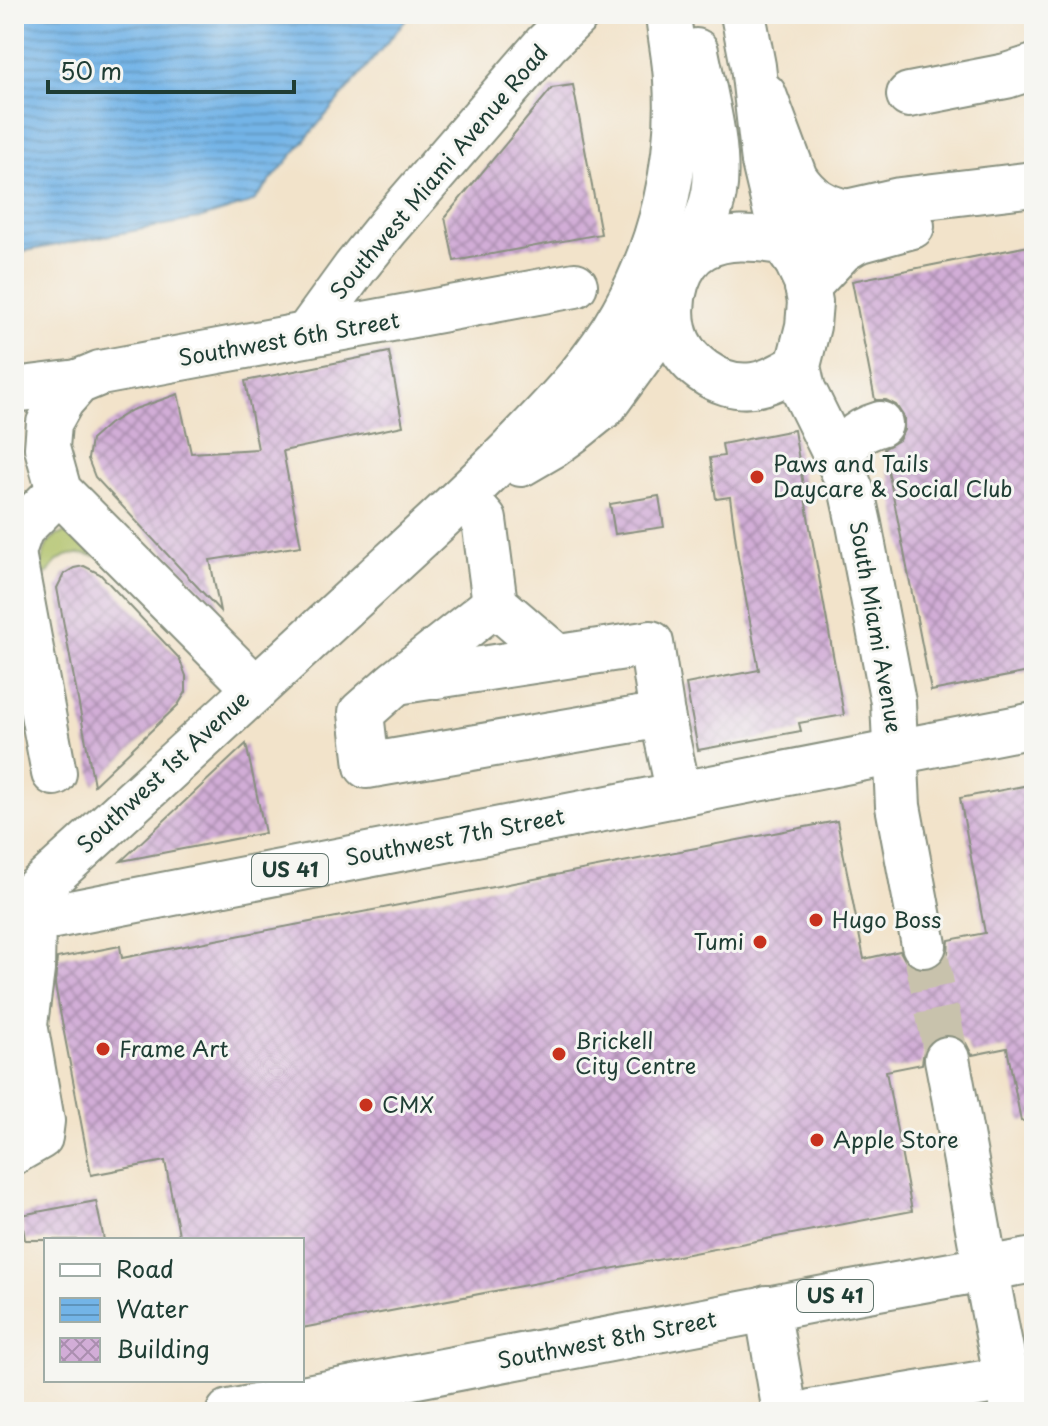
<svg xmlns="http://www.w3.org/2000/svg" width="1048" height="1426" font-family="'Playpen Sans',sans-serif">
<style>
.grass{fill:#adbf63;stroke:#667e4c;stroke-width:2}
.water{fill:url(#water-rules);stroke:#49788e;stroke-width:2}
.building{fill:url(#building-cross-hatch)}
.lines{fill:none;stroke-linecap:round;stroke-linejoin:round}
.major-tunnel{stroke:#c8c2ac;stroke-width:44;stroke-dasharray:44 22;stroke-linecap:butt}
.minor-casing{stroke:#88907f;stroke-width:48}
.major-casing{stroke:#88907f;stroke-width:48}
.minor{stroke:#fff;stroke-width:44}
.major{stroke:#fff;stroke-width:44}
.poi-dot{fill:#c8321e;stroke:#f6f6f2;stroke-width:3}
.labels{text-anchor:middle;stroke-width:6;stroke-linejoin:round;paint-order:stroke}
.shield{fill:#f6f6f2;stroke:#60746d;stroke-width:2}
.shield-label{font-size:20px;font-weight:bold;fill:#1f3d34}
.street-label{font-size:22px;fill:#1f3d34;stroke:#f6f6f2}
.poi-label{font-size:22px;fill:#1f3d34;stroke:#f6f6f2;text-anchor:start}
</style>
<defs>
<pattern id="water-rules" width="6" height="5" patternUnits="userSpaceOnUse" patternTransform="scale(2)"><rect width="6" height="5" fill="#73b4e7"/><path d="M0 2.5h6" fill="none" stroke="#5e94bc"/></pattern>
<pattern id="building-cross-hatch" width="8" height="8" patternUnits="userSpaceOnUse" patternTransform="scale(2)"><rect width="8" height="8" fill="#d2add7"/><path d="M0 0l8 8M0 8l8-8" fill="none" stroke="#aa8eaf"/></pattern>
</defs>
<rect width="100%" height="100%" fill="#f6f6f2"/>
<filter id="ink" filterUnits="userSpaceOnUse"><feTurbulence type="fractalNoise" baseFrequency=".0125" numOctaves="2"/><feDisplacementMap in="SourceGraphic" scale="16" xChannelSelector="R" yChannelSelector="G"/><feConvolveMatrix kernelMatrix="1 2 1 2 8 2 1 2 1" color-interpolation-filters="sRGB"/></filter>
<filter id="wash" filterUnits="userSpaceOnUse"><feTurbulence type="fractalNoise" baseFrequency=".006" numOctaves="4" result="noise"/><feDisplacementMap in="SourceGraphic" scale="32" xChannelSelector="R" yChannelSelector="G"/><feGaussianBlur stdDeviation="1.8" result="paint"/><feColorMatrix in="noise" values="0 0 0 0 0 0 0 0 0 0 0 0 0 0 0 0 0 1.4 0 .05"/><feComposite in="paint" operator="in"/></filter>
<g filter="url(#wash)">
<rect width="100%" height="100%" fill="#f2e3ca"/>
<path class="grass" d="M68 533 72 535 95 556C73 551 59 554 48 573L41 575 39 573C44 553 44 535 68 533Z"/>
<path class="water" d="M14 14H411L253 202 202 218 14 253Z"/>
<g id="blocks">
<g class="building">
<path d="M573 85 601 234 454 261 445 217 552 88Z"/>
<path d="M1034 245V671L931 691 884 449 899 440 904 430V417L896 405 886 400H875L852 281Z"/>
<path d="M389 352 403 426 283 451 301 546 210 560 220 611 95 477 88 459 91 440 109 424 132 410 178 394 191 453 258 449 245 381Z"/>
<path d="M794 430 809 522 844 715 799 723 801 731 698 750 686 684 759 670 738 557 730 497 716 499 710 458 724 456 722 444Z"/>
<path d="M659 496 664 527 615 534 610 504Z"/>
<path d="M84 566 100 574 179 658 186 676V692L178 705 94 785 57 588 64 574 74 568Z"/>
<path d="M246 744 265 833 121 861Z"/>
<path d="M1034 784V1119L1021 1121 1007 1048 972 1055 966 1043 956 1036 942 1035 931 1040 924 1050 922 1064 886 1071 912 1211 302 1328V1240H180L165 1161 91 1175 55 985 57 958 120 946 122 958 837 821 864 959 900 951 906 962 915 968 928 970 941 963 948 953 949 940 985 933 960 798Z"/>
<path d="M96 1201 104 1240H25L21 1215Z"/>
</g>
</g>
</g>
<g filter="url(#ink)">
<use href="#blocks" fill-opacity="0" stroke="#88907f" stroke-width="2"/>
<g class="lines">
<path class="major-tunnel" d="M924 945 947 1059"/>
<g class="minor-casing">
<g id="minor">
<path d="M764 95 795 178C808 198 823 207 847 212"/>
<path d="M909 95 1006 76 1034 67"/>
<path d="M787 246 809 228 827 219 847 212 900 200 1034 184"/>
<path d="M807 287 842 250 857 241 912 226"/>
<path d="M307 334 355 268 388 227 546 44 577 14"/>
<path d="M14 390 78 382"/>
<path d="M841 466C845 442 856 431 880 424"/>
<path d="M464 497 484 520 495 604 557 657"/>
<path d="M14 549 21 529 59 491"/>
<path d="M14 558 54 773"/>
<path d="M495 604 395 683 361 713 367 766 662 715 679 794"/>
<path d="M397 682 651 643 662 715"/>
<path d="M256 689 59 491 47 448 49 423 62 400 78 382 100 373 575 285"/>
<path d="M14 1152 40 1137 42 1121 25 1024 32 970 33 920"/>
<path d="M767 1308 785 1412"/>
<path d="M811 1412 1007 1379"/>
</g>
</g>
<g class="major-casing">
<g id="major">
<path d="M743 14 753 66 764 162 783 242"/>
<path d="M689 257C699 237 710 215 714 193 721 151 704 93 696 51"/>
<path d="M798 366C784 374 769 383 753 385 719 390 681 362 674 329 668 300 677 261 704 247 728 234 758 239 783 242L797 262 806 281 810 302 808 326 798 366 803 389 841 466 852 492 859 524 893 702 898 806 924 945"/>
<path d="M521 464 552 446 578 427 604 406 647 347 673 292"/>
<path d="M14 910C137 799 259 686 380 574 425 533 469 492 512 449 554 405 593 367 623 313 662 243 681 160 676 80 675 58 670 36 668 14"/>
<path d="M14 924 1034 725"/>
<path d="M947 1059C970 1177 988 1295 1014 1412"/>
<path d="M229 1412 840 1295 1034 1260"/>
</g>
</g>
<use href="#minor" class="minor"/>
<use href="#major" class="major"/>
</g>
</g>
<g class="poi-dot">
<circle cx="757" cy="477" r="8"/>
<circle cx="816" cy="920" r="8"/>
<circle cx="760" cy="942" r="8"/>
<circle cx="103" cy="1049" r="8"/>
<circle cx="559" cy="1054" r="8"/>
<circle cx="366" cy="1105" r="8"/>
<circle cx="817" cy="1140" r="8"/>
</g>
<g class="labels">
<g class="shield">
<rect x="252" y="854" width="76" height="32" rx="6"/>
<rect x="797" y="1280" width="76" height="32" rx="6"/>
</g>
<g class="shield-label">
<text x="290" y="877">US 41</text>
<text x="835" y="1303">US 41</text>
</g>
<g class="street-label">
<text transform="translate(439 172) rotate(-50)" y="8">Southwest Miami Avenue Road</text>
<text transform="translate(289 339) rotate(-10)" y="8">Southwest 6th Street</text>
<text transform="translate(876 627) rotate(80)" y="8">South Miami Avenue</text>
<text transform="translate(163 772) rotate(-43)" y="8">Southwest 1st Avenue</text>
<text transform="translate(455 837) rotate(-11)" y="8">Southwest 7th Street</text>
<text transform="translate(607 1340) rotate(-11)" y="8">Southwest 8th Street</text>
</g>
<g class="poi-label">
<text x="773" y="472">Paws and Tails<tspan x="773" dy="25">Daycare &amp; Social Club</tspan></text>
<text x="832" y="928">Hugo Boss</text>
<text x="744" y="950" text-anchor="end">Tumi</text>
<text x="575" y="1049">Brickell<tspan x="575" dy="25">City Centre</tspan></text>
<text x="119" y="1057">Frame Art</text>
<text x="382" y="1113">CMX</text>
<text x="833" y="1148">Apple Store</text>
</g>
</g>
<rect width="1048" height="1426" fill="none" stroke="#f6f6f2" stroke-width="48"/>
<rect x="44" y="1238" width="260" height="144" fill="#f6f6f2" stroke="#a0aca6" stroke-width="2"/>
<rect x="60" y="1264" width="40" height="12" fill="#ffffff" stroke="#a0aca6" stroke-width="2"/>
<text x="116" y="1278" font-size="24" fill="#1f3d34">Road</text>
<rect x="60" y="1298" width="40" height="24" fill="url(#water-rules)" stroke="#a0aca6" stroke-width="2"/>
<text x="116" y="1318" font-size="24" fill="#1f3d34">Water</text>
<rect x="60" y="1338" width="40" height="24" fill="url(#building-cross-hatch)" stroke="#a0aca6" stroke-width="2"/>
<text x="116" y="1358" font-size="24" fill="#1f3d34">Building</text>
<path d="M48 80v12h246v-12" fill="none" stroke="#1f3d34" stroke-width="4"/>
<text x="60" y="80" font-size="24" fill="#1f3d34" stroke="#f6f6f2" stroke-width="6" paint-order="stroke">50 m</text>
</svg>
